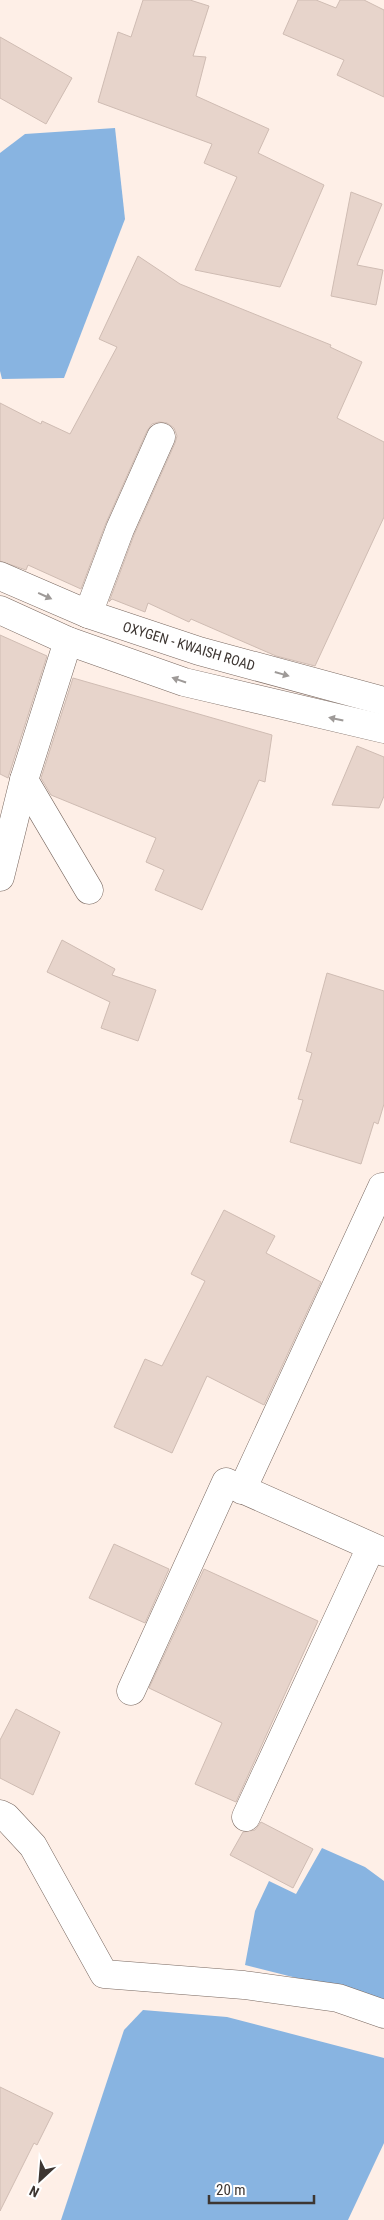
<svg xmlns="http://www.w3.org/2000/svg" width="384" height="2220" font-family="'Roboto Condensed',sans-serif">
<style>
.water{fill:#88b4e1}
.building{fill:#e7d4cb;stroke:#cfbcb3}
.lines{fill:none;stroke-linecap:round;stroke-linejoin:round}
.minor-casing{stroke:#796860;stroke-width:29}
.major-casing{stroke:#796860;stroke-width:29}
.minor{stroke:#fff;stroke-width:28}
.major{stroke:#fff;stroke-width:28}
.oneway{fill:#9e9a98}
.labels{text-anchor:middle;stroke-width:4;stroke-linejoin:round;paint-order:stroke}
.street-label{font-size:14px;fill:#3d3632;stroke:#fff}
</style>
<rect width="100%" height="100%" fill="#feefe7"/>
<g class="water">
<path d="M115 128 125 219 64 378 2 379 0 371V153L25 134Z"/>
<path d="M322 1848 365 1867 384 1881V2000L245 1965 255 1911 269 1881 296 1894Z"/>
<path d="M143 2010 227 2017 384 2058V2143L348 2220H61L124 2030Z"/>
</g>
<g class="building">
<path d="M143 0H190L209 6 193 56 206 57 196 96 269 129 258 153 324 185 280 287 195 270 237 177 204 163 212 144 98 102 118 32 131 37Z"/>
<path d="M298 0H316L336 8 340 0H364L384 10V97L337 75 344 60 283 34Z"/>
<path d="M0 37 72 78 46 124 0 98Z"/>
<path d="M351 192 382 204 357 265 383 270 376 305 331 296Z"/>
<path d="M138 256 180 284 331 345 330 347 362 362 337 418 384 442V517L315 666 276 656 191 619 189 622 148 603 145 612 112 599 109 602 134 535 175 443 177 436 174 428 167 423 159 422 152 424 147 431 106 523 81 589 28 565 26 570 0 561V403L41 424 42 421 70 434 117 347 99 339Z"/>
<path d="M0 635 47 656 8 778 0 774Z"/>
<path d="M73 678 272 735 265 782 259 780 202 910 155 890 164 870 146 862 156 838 51 795 41 778Z"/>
<path d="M357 746 384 757V796L379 808 332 805Z"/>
<path d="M62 940 115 969 112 975 156 990 138 1041 101 1028 110 1002 47 972Z"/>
<path d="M327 973 384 991V1104L378 1124 374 1122 361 1164 290 1142 303 1100 298 1099 312 1053 306 1051Z"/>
<path d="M224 1210 275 1236 266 1253 321 1282 264 1405 207 1376 172 1453 114 1427 145 1359 162 1366 205 1281 191 1274Z"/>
<path d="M114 1544 169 1569 145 1623 89 1598Z"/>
<path d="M204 1569 318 1621 236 1802 195 1784 222 1723 149 1688Z"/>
<path d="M16 1709 60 1732 33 1795 0 1778V1740Z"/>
<path d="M261 1822 313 1849 293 1888 230 1855 243 1832 255 1830Z"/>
<path d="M0 2087 53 2113 37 2145 34 2143 0 2211Z"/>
</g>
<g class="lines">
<g class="minor-casing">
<g id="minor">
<path d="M88 614 120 529 161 437"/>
<path d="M68 641 24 780 89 890"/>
<path d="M0 877 24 780"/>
<path d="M242 1490 382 1187"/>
<path d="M131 1691 226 1482 384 1552"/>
<path d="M0 1814 6 1817 33 1846 104 1974 244 1985 338 1998 384 2014"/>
<path d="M246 1817 371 1547"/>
</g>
</g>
<g class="major-casing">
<g id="major">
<path d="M0 576 88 614 199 651 384 701"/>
<path d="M0 610 68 641 184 682 384 729"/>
</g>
</g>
<use href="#minor" class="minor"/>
<use href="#major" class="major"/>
</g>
<defs><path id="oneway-solid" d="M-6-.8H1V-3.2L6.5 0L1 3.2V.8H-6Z" transform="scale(1.25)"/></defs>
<g class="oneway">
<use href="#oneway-solid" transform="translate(45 596) rotate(24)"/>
<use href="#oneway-solid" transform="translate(282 674) rotate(16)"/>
<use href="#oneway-solid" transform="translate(179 680) rotate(-161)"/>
<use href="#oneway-solid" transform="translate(336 719) rotate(-168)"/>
</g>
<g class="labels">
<g class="street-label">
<text transform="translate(189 646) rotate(17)" y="5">OXYGEN - KWAISH ROAD</text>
</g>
</g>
<g transform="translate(40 2180) rotate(206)" stroke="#ffffff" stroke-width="4" paint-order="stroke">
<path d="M0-4L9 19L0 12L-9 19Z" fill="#3d3632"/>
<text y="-8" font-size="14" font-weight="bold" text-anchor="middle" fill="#3d3632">N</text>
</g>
<path d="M209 2195v8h105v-8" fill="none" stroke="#3d3632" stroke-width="2.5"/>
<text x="216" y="2195" font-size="15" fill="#3d3632" stroke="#ffffff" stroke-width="4" paint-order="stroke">20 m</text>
</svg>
